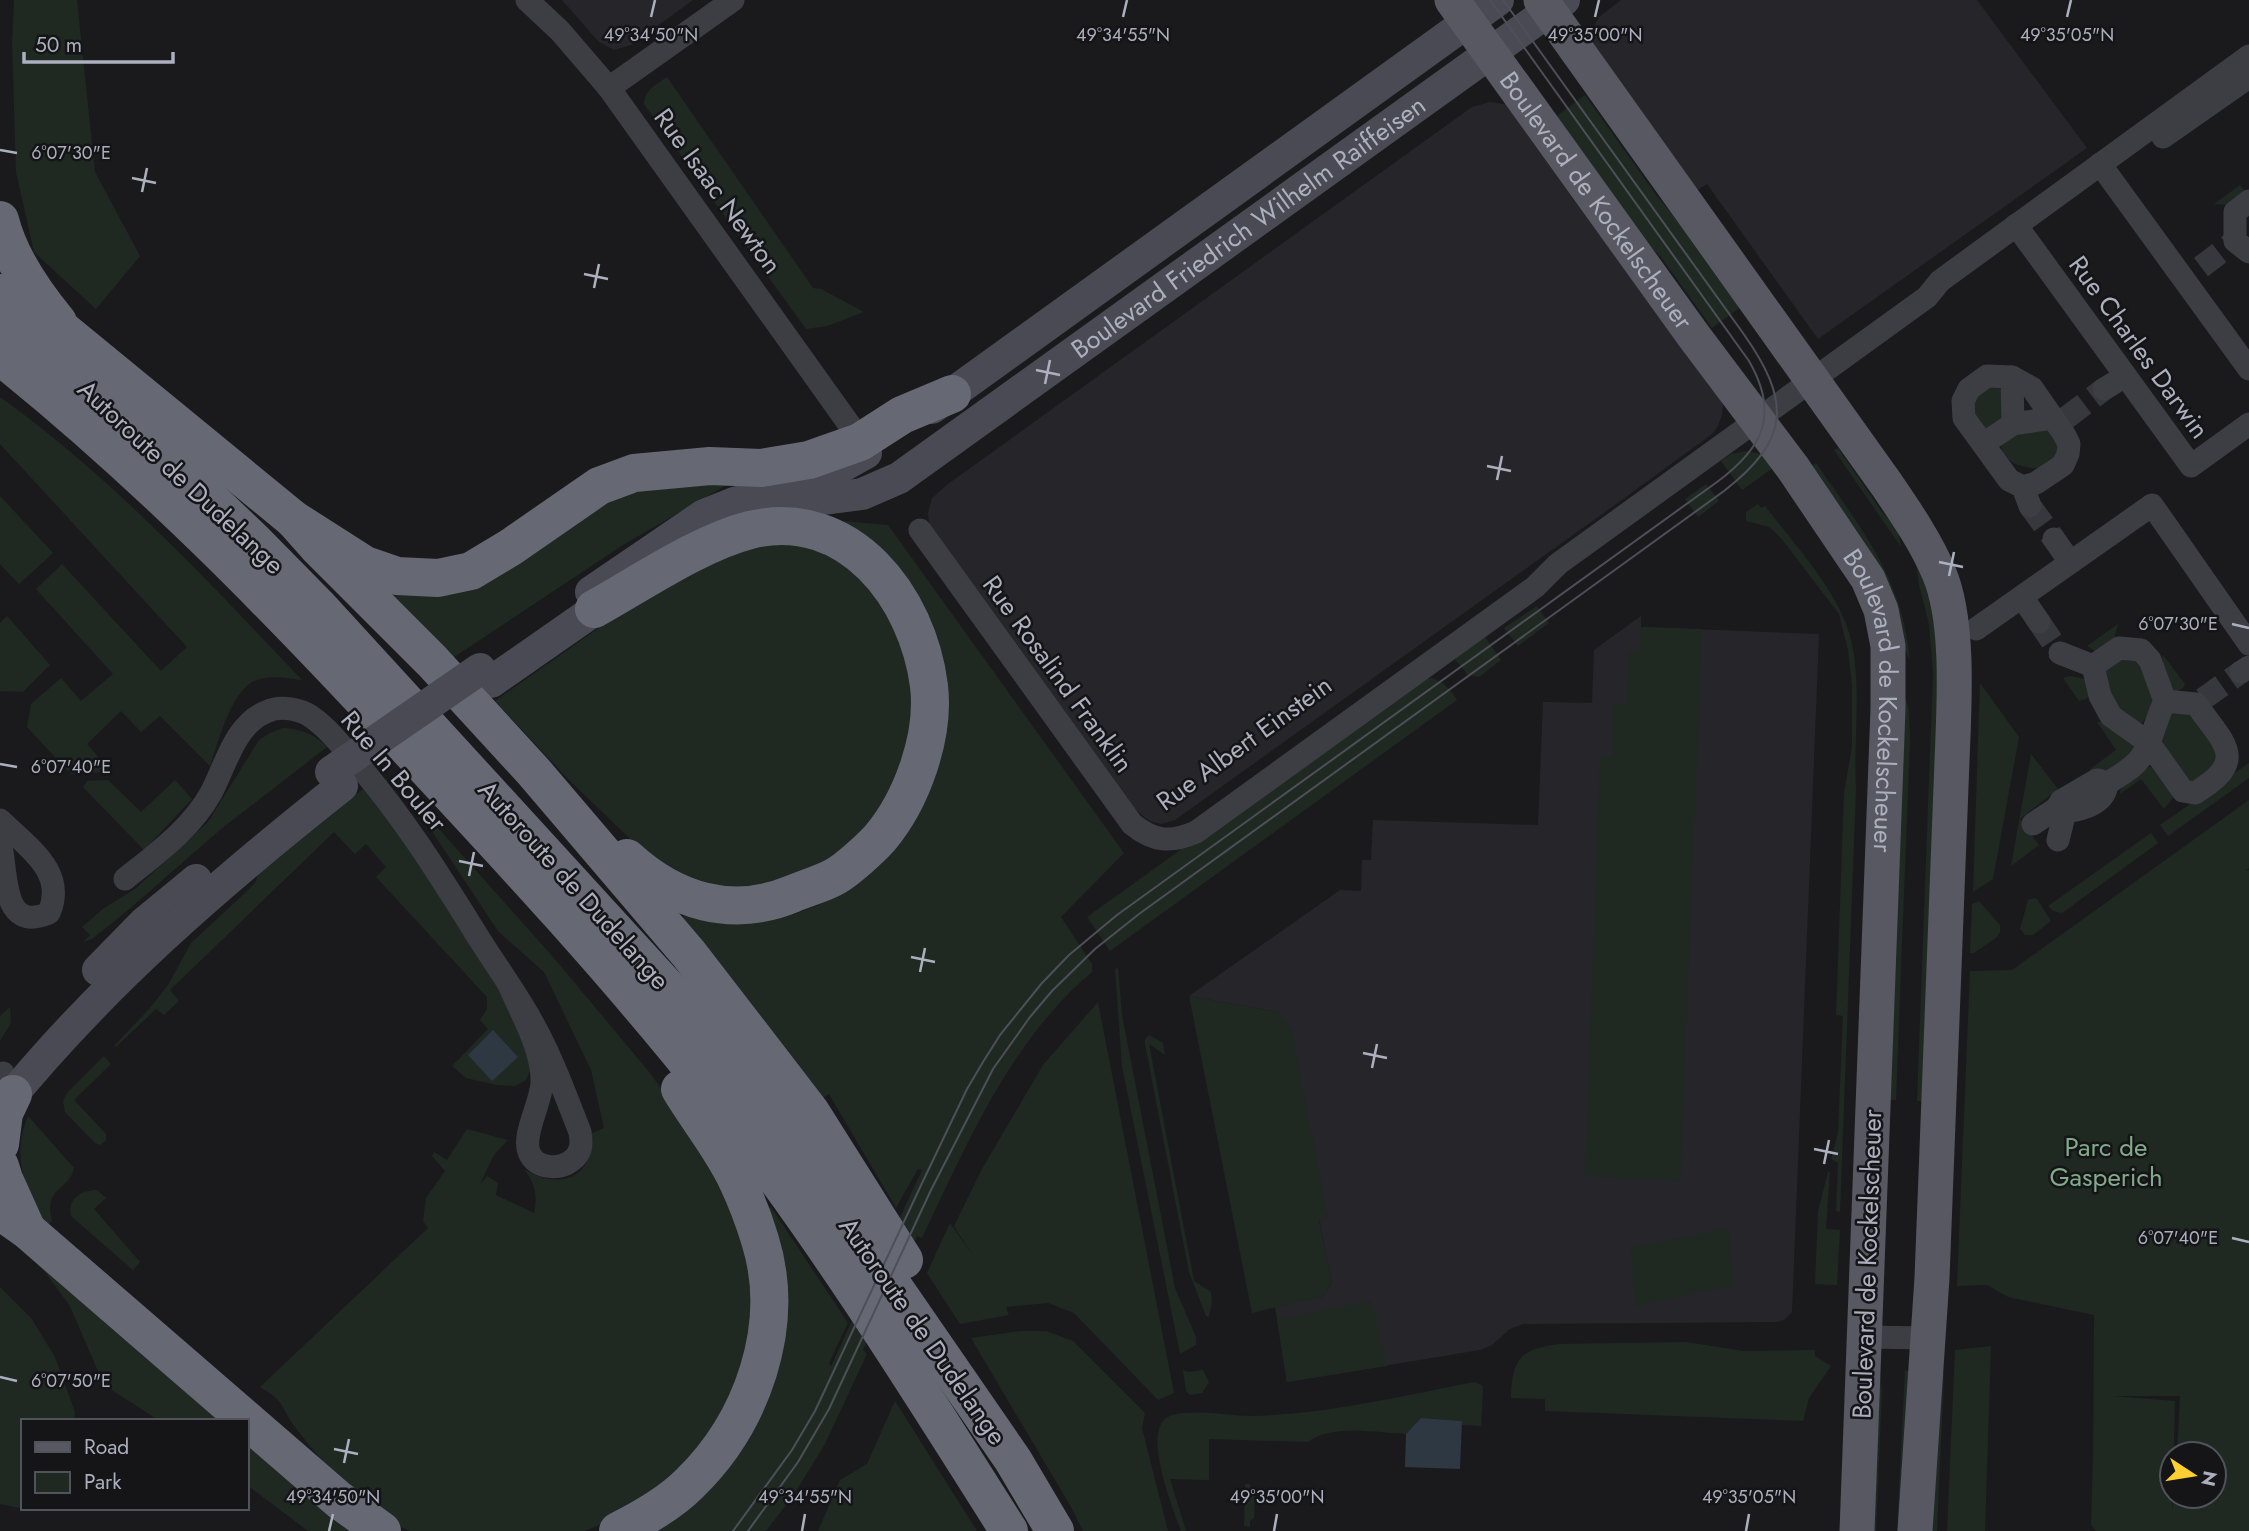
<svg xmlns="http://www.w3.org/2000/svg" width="2249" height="1531" font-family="Jost,sans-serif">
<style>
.built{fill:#26262a}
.green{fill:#1f2922;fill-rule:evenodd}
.water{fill:#2e3843}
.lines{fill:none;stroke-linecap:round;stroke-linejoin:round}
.street-tunnel{stroke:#37383d;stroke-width:23;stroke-dasharray:23 11;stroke-linecap:butt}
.street{stroke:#3d3d44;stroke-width:23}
.secondary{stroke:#494a53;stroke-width:32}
.primary{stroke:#575862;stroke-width:35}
.highway{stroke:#666974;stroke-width:38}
.tram{stroke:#4e4f58;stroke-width:2}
.secondary-bridge{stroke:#494a53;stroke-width:32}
.ticks{fill:none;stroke:#acafbd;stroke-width:2.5}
.labels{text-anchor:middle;stroke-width:5;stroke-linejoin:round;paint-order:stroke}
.street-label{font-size:26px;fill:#acafbd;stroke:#151518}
.park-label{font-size:26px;fill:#81aa88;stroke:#151518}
.ticks-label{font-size:18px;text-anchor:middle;fill:#acafbd;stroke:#151518;stroke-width:5;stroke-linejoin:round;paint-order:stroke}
</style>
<rect width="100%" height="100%" fill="#1a1a1d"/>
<g class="built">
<path d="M562 0H693L631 45 614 50 599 42Z"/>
<path d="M1621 0H1977L2087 148 1818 339 1707 184 1691 194 1592 49 1594 26 1599 17Z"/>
<path d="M1490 102 1510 105 1723 403 1722 415 1718 426 1712 434 1619 502 1175 820 1161 824 1150 821 1134 809 933 530 929 523 928 513 932 498 948 484 1472 107Z"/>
<path d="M1641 616V627L1819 634 1792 1312 1784 1320 1777 1322 1523 1324 1510 1329 1492 1345 1480 1350 1287 1382 1275 1307 1323 1296 1332 1283 1319 1219 1328 1218 1278 1012 1189 996 1340 890 1361 891 1362 860H1371L1373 820 1538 825 1543 702 1592 703 1594 650Z"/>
</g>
<g class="green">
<path d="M14 0H77L95 172 140 256 96 309 34 252 16 172 12 42Z"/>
<path d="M667 77 813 288 821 289 864 312 827 326 806 329 644 104C644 90 657 84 667 77Z"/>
<path d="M1585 95 1657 196 1746 303 1712 328 1661 257 1629 228 1551 120Z"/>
<path d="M2240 185 2247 194 2228 205 2214 204Z"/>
<path d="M1986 386 1999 388 2008 395 2006 420 1984 431 1970 416 1976 391Z"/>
<path d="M0 397C113 478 207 580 302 680 286 678 267 674 252 682 230 695 218 743 210 766L160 716 141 732 121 711 87 744 107 767 105 772 71 774 27 727 31 704 61 678 81 701 113 674 36 589 62 564 161 671 187 647 0 444Z"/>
<path d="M2016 429 2053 430 2060 454 2044 468C2027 469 2013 466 2001 453L2002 438Z"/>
<path d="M1838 448 1882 512 1898 529 1901 547 1834 450Z"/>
<path d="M1746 451 1762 454 1777 465 1742 490 1721 461 1731 454Z"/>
<path d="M1816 463C1862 530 1902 577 1910 660L1896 631 1806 471Z"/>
<path d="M737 479 623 545 451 659 375 582 398 588 625 490Z"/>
<path d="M1706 484 1719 501 1698 517 1685 499Z"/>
<path d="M0 496 53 553 19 584 0 564Z"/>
<path d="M1758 504 1761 508 1765 506C1793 543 1841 594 1851 640 1862 685 1853 741 1856 789L1840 1212 1836 1211 1838 1163 1831 1159 1838 1133 1843 1016 1836 1015 1844 793 1852 747V685L1848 650 1839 614 1781 538 1769 527 1746 521V512Z"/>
<path d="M810 518 888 525 1124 853 1061 917 1092 964V972C1010 1041 967 1144 922 1238L917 1236 863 1350 867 1354 825 1444 793 1496 766 1531H642L739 1442 763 1213 771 1207 848 1323 829 1363 831 1366 922 1170 918 1169 896 1208 829 1094 817 1102 680 919 689 913 747 923 792 915 828 901 861 878 891 850 933 653Z"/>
<path d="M760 539 835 551 890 607 912 670 911 746 893 793 862 836 818 867 779 883 735 890 691 882 651 859 569 780 495 701 670 578Z"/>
<path d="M1915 552 1941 632 1930 1101H1917L1933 673 1929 624 1919 585Z"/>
<path d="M1537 606 1549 623 1518 646 1504 628Z"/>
<path d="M7 616 50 665 23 692 0 691V623Z"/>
<path d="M2118 624 2114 639 2102 651H2095L2087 646Z"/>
<path d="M1641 627 1702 629 1680 1181 1585 1176 1600 756 1612 757 1614 705H1626L1629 651 1640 652Z"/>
<path d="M1482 633 1501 660 1479 677 1468 675 1454 658Z"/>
<path d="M2163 655 2185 684 2183 688 2174 693 2162 666Z"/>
<path d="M2123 659 2137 660C2156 685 2162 695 2142 723 2122 726 2112 696 2103 682L2106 662Z"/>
<path d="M2070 676 2086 679 2092 693 2086 699 2079 701 2063 678Z"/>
<path d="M1432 678C1444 682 1450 689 1457 700L1110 951 1087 917 1418 679Z"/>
<path d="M1900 681 1909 710 1910 739 1896 1100 1883 1099Z"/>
<path d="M1980 683 2019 737 1993 879 1973 892Z"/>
<path d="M2169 710C2208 715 2208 730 2222 762L2194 787 2177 775 2161 737Z"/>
<path d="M2097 722H2104L2136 745 2135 752C2119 765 2111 777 2089 770L2116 750Z"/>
<path d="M283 728C300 729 315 734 327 747L221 829 127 911 92 939 83 942 90 935 82 927 104 908 135 889 208 822 259 740 270 733Z"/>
<path d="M2031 754 2058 789 2020 819 2039 845 2011 866Z"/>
<path d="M2249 763V778L2168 836 2160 825Z"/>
<path d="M2153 766 2174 789 2173 798 2164 809 2141 779 2120 794C2121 778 2138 768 2153 766Z"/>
<path d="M108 780 141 812 175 780 192 799 144 850 83 787 87 781Z"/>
<path d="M366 787 411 848 499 987 533 1064 526 1080 515 1086 497 1085 466 1078 452 1066 488 1029 480 1020 487 1009V997L376 877 386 867 366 844 355 854 334 832 170 990 179 1001 164 1015 156 1009 116 1047 114 1046 150 1008 168 985 191 943 246 892 255 883 261 868 288 844Z"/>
<path d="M406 792 554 958 650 1073 702 1146 747 1242 756 1318 733 1402 690 1462 620 1516 585 1531H410C365 1514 324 1464 295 1427 288 1419 285 1408 278 1400 274 1395 266 1391 260 1387L428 1228 423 1221 426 1198 445 1171 432 1156 434 1152 447 1160 467 1129 508 1140 494 1155 480 1184 487 1176 498 1183 496 1195 534 1213C538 1196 535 1183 524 1169 559 1191 595 1179 590 1134L604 1128 591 1070 544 972 498 931Z"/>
<path d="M2249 800V868L2245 871 2249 870V1531H2096L2091 1525 2093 1455 2094 1315 2008 1297 1987 1285 1957 1286 1970 971 2012 970ZM2112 1396H2180L2177 1454H2214V1496H2174L2172 1512 2175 1401Z"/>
<path d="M2151 833 2158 843 2062 913 2053 911 2048 906Z"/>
<path d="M2034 898 2037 899 2051 921 2033 935H2025L2020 929 2028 900Z"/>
<path d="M1979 901 2000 925V932L1996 938 1974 953H1970L1972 904Z"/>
<path d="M1118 968 1122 1015 1175 1288 1196 1337V1345L1180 1354 1122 1066 1115 969Z"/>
<path d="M1189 996 1278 1012 1292 1031 1328 1218 1319 1220 1332 1283 1323 1296 1252 1313Z"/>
<path d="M1098 1002 1174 1393 1158 1400 1074 1313 1048 1303 1006 1307 1009 1315 960 1324 927 1273 950 1223 972 1254 954 1226 982 1169 1043 1065Z"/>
<path d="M10 1007 11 1023 0 1041V1016Z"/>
<path d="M1149 1035 1163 1043 1165 1055 1149 1044 1194 1281 1211 1292 1212 1302 1209 1317 1206 1316 1189 1272 1145 1044V1039Z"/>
<path d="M104 1056 111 1064 74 1100 106 1134V1140L100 1145 95 1143 65 1112 63 1101 68 1092Z"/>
<path d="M28 1116 74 1168C70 1190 43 1186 52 1221L47 1226C35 1216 33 1206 28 1192 19 1165 17 1143 28 1116Z"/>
<path d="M1828 1172H1830L1826 1229 1840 1230 1837 1285 1815 1284 1818 1211Z"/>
<path d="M97 1190 106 1198 94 1209 140 1262 133 1270 71 1216C67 1199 81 1190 97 1190Z"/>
<path d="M1728 1228 1733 1285 1635 1306 1631 1248Z"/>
<path d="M32 1259 232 1421H160L104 1385 70 1306 45 1272Z"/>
<path d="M0 1287 31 1318 55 1357 75 1412 74 1421H23V1508H42L34 1511 0 1504Z"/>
<path d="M1371 1301 1387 1366 1287 1382 1277 1320Z"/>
<path d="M1020 1331H1046L1073 1341 1145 1413 1142 1428 1168 1531H1083L1071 1507 971 1338Z"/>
<path d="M1686 1342 1744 1351 1815 1350V1356L1831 1366 1809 1398 1803 1421 1545 1411V1399L1511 1398C1512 1359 1520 1349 1559 1344Z"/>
<path d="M1991 1346 1985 1531H1947L1955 1350Z"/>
<path d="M1183 1370 1188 1372 1203 1370 1209 1382 1202 1393 1190 1395 1186 1391Z"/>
<path d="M1905 1370 1909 1372 1903 1531H1897Z"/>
<path d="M1879 1371 1882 1389 1876 1531H1866Z"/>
<path d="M1939 1372 1944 1373 1937 1531H1925Z"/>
<path d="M1474 1382 1482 1385 1483 1390 1481 1426 1462 1425V1421L1421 1418 1406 1434C1378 1433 1330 1424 1308 1442L1209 1439V1480L1170 1479 1186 1531H1181C1173 1509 1144 1437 1165 1419 1181 1406 1232 1417 1254 1416 1328 1414 1402 1396 1474 1382Z"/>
<path d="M895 1401 977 1531H818L840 1480 867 1464Z"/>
<path d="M247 1433 366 1531H308L247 1485Z"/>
<path d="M1245 1484H1250V1490L1255 1494 1254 1518 1250 1521V1527L1244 1526Z"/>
</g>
<g class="water">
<path d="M493 1030 518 1057 492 1081 468 1055Z"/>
<path d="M1421 1418 1462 1421 1460 1469 1405 1467 1406 1434Z"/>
</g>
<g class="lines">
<g class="street-tunnel">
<path d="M2201 267 2235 241"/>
<path d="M2066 418 2104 389"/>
<path d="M2030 506 2054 539"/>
<path d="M2039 622 2060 653"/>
<path d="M2203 699 2241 672"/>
</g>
<g class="street">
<path d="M527 0 560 31 609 88 851 427"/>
<path d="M609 88 733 0"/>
<path d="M2163 137 2249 77"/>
<path d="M2100 164 2249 369"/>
<path d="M2249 201 2235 212V241L2249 252"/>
<path d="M2016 225 2191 466 2249 424"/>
<path d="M2012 377 2013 424"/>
<path d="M2104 389 2114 383"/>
<path d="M1983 444 2013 424 2053 418"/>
<path d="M2023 487 2009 480 1964 418 1963 401 1969 389 1987 376 2012 377 2032 388 2064 434 2069 444 2068 454 2063 465 2036 483 2023 487 2030 506"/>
<path d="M920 530 1132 824C1154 842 1171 843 1196 832L1535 587 1558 564 1927 297 1940 281 2249 56"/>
<path d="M2054 539 2070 562"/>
<path d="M2022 597 2039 622"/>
<path d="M1976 629 2152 505 2249 644"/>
<path d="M2060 653 2093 666 2119 648 2141 650 2150 660 2165 701"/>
<path d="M2093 666 2100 696 2111 716 2149 743 2183 791 2195 793C2249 760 2225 745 2196 704L2165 701C2155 720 2152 746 2137 762 2129 771 2115 778 2105 785"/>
<path d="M2241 672 2249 667"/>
<path d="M2097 780 2101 781 2106 789C2101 806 2074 813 2058 811L2057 808 2061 801Z"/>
<path d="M0 820C27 847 67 871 49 913 0 934 8 871 0 842"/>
<path d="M2033 824 2057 808"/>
<path d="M2058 840 2065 812"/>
<path d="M125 879C156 854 191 829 211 793 225 767 235 724 266 712 278 706 295 708 307 714 326 725 341 746 356 762 405 819 440 876 480 940 497 967 516 993 531 1020 551 1055 565 1094 580 1132 582 1144 582 1153 571 1161 559 1170 535 1169 529 1152 522 1135 541 1103 542 1083 543 1050 522 1015 509 985"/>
<path d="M0 1074 3 1073"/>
<path d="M1865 1337 1928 1338"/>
</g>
<g class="secondary">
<path d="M932 408 1498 0"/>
<path id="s1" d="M743 518 824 499 862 494 899 478 1564 0"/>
<path d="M591 592 704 515 734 503 812 483 866 453"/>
<path d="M491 682 613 597"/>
<path d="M98 970 145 922 196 880"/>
<path d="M0 1110C99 987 218 884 342 786"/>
</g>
<g class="primary">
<path id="s2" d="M1452 0 1693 335 1793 468 1868 579 1881 610 1888 646V709L1857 1531"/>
<path d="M1541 0 1887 485C1906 513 1926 542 1939 573 1960 622 1954 708 1952 761L1932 1278 1915 1531"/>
</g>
<g class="highway">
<path d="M0 220C9 257 34 293 58 322"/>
<path d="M0 293 65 332 293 519 365 565 397 576 438 578 471 571 511 547 599 486 634 473 710 466 761 468 809 460 860 442 902 415 952 394"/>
<path d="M0 320 77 380 193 483 254 541 319 607 676 997 802 1154 1013 1460 1055 1531"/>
<path d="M0 356C145 472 274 604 400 740 508 856 617 973 715 1097 823 1234 916 1384 1009 1531"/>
<path d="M293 519 317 546 432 661 533 771 689 954 810 1111 904 1260"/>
<path d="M594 609C641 583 699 543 750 530 849 506 918 597 929 686 935 736 912 800 880 838 870 849 848 869 836 876 822 884 806 888 792 894 731 919 674 901 627 858"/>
<path d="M0 1144 4 1113 13 1094"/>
<path d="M0 1166 4 1179 27 1230"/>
<path d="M0 1211 27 1230 339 1500 382 1531"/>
<path d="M618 1531C642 1519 670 1503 689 1484 752 1423 787 1326 760 1240 754 1220 746 1199 737 1180 722 1148 698 1119 680 1089"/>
</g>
<g class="tram">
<path d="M733 1531 792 1450 815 1411 924 1179 967 1089 983 1062 1000 1035 1042 983 1069 955 1117 915 1717 482C1763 448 1780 415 1749 361L1490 0"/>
<path d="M748 1531 798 1462 829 1409 931 1190 993 1069 1030 1017 1052 991 1095 949 1139 914 1724 491C1791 439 1791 401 1743 333L1503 0"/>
</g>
<path class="secondary-bridge" d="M331 772 480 669"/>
</g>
<path class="ticks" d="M651 17 655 0M1123 17 1127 0M1595 17 1599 0M2067 17 2071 0M0 150 17 153M132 178 156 183M142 192 147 168M584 274 608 279M594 288 599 264M1036 370 1060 375M1045 384 1050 360M1487 466 1511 471M1497 480 1502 456M1939 562 1963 567M1949 576 1954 552M2232 624 2249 628M0 764 17 767M459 861 483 866M469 876 474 852M911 957 935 962M920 972 925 948M1363 1053 1387 1058M1372 1068 1377 1044M1814 1149 1838 1154M1824 1164 1829 1140M2232 1238 2249 1242M0 1377 17 1381M334 1449 358 1454M344 1463 349 1439M329 1531 333 1514M802 1531 805 1514M1274 1531 1277 1514M1746 1531 1749 1514"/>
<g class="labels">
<g class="street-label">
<text transform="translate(718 191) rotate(54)" y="9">Rue Isaac Newton</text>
<text dy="9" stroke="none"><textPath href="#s2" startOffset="247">Boulevard de Kockelscheuer</textPath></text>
<text dy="9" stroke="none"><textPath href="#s1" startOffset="592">Boulevard Friedrich Wilhelm Raiffeisen</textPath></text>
<text transform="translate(2139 347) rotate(54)" y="9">Rue Charles Darwin</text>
<text transform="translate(181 477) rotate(43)" y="9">Autoroute de Dudelange</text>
<text transform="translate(1058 674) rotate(54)" y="9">Rue Rosalind Franklin</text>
<text dy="9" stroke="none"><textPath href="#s2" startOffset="835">Boulevard de Kockelscheuer</textPath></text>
<text transform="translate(1244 743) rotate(-36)" y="9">Rue Albert Einstein</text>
<text transform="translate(394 771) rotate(50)" y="9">Rue In Bouler</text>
<text transform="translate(574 885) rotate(48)" y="9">Autoroute de Dudelange</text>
<text transform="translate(1867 1264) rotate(-88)" y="9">Boulevard de Kockelscheuer</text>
<text transform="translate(923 1331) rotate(55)" y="9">Autoroute de Dudelange</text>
</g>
<g class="park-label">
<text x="2106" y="1156">Parc de<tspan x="2106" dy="30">Gasperich</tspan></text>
</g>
</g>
<g class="ticks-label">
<text x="651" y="41">49°34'50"N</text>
<text x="1123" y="41">49°34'55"N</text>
<text x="1595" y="41">49°35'00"N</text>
<text x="2067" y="41">49°35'05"N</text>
<text x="71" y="159">6°07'30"E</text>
<text x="2178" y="630">6°07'30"E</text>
<text x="71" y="773">6°07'40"E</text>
<text x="2178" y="1244">6°07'40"E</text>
<text x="71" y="1387">6°07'50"E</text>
<text x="333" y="1503">49°34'50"N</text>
<text x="805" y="1503">49°34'55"N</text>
<text x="1277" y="1503">49°35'00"N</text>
<text x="1749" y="1503">49°35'05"N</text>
</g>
<rect x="21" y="1419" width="228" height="91" fill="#151518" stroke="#51535a" stroke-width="2"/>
<rect x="35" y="1442" width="35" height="10" fill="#575862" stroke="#51535a" stroke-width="2"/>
<text x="84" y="1454" font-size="21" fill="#acafbd">Road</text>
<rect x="35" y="1472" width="35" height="21" fill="#1f2922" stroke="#51535a" stroke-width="2"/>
<text x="84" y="1489" font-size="21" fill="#acafbd">Park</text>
<g transform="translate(2193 1475) rotate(102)"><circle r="33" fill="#151518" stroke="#51535a" stroke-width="2"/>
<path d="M0-5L12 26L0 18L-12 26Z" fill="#ffce30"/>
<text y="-10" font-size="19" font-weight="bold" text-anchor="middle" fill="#acafbd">N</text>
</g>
<path d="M24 52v10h149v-10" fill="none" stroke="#acafbd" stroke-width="3.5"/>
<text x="35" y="52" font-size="21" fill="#acafbd" stroke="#151518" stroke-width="5" paint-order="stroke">50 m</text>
</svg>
